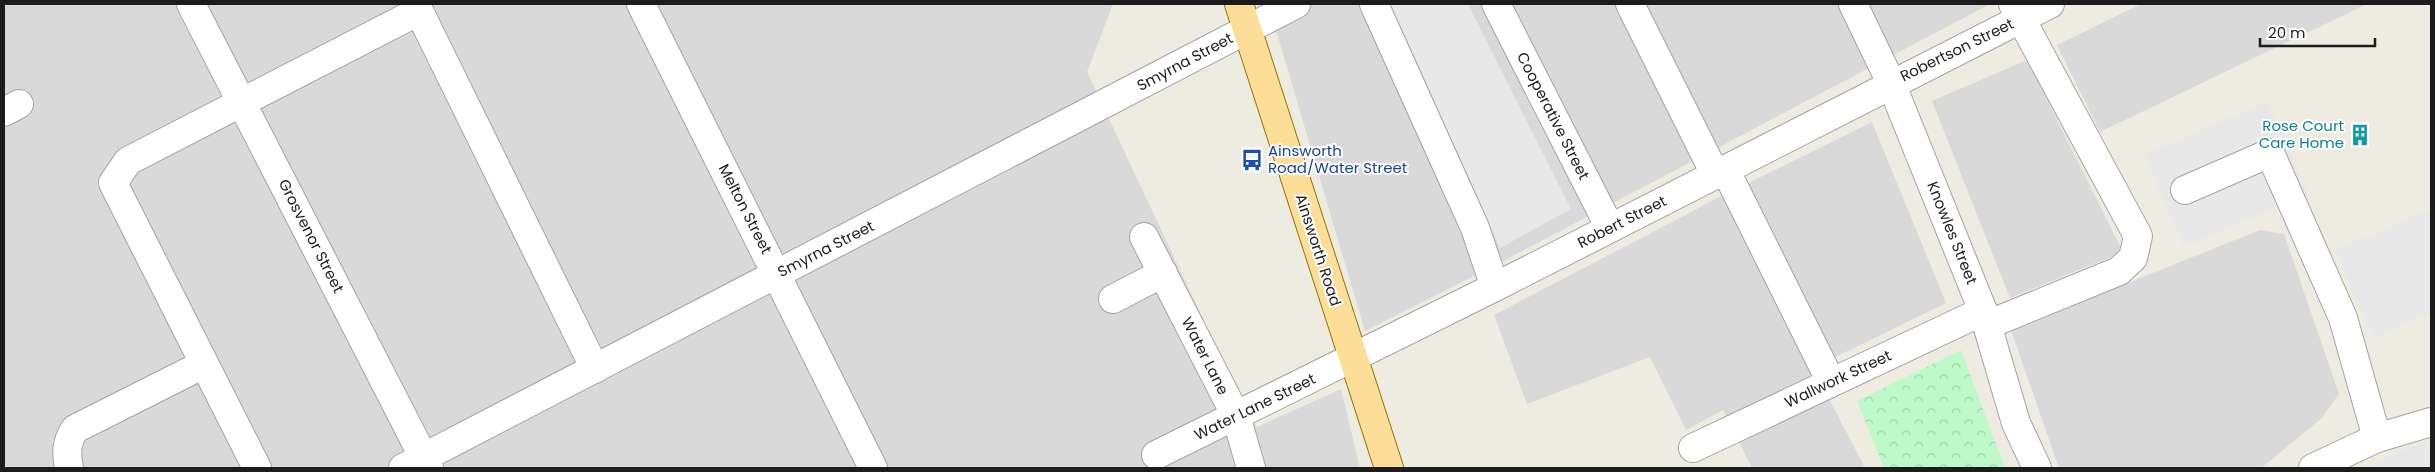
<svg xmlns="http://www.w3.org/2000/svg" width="2435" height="472" font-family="Poppins,sans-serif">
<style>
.residential{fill:#dad9d9}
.park{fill:url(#park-crowns)}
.parking{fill:#e8e8e8}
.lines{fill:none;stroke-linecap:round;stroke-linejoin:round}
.minor-casing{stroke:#a3a3a3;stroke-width:30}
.major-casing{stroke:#947600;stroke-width:30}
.minor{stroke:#fff;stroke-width:28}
.major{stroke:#fcde98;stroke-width:28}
.labels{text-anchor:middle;stroke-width:4;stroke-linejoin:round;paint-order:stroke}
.street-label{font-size:15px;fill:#1c1c1c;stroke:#fff}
.culture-label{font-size:15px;fill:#0d838f;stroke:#fff;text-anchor:end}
.transit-label{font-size:15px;fill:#164399;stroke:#fff;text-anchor:start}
</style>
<defs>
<pattern id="park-crowns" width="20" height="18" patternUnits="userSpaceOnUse" patternTransform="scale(1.25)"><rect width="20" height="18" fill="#bdf9c9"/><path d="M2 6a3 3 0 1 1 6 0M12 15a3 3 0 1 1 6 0" fill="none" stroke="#a2d5ac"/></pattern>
</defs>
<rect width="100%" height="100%" fill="#eeebe1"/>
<g class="residential">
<path d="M4 4H1113L1087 72 1235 387 1257 427 1341 389 1360 468H4Z"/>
<path d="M1265 4H1990L1490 268 1365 331 1278 37Z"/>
<path d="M2141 4H2367L2100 132 2057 45Z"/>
<path d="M2027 60 2123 252 2010 298 1932 101Z"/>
<path d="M1872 122 1946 303 1813 368 1864 466 1860 468H1752L1723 410 1686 430 1650 357 1527 404 1494 315 1714 200Z"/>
<path d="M2260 230 2284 234 2339 394 2321 419 2261 468H2059L2011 330Z"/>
</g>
<path class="park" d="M1961 350 2005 468H1884L1857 401Z"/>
<g class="parking">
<path d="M1391 4H1468L1571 209 1500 248Z"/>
<path d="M2267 101 2308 193 2184 247 2144 155Z"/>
<path d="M2431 209V313L2373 338 2335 250Z"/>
<path d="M2426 440 2431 452V468H2364Z"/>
</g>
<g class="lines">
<g class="minor-casing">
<g id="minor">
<path d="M191 4 429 468"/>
<path d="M641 4 873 468"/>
<path d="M1374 4 1475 228 1495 287"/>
<path d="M1496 4 1610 228"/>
<path d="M1630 4 1715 174"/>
<path d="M1853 4 1891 83 1983 311 2016 423 2037 468"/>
<path d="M4 112 19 104"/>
<path d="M1725 169 1831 382"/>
<path d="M2185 190 2270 153 2343 318 2377 438 2313 468"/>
<path d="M1144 237 1236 416 1251 468"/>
<path d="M1113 299 1163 273"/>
<path d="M1987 325 2119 271 2133 258 2138 236 2013 4"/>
<path d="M2377 438 2431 422"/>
<path d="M1693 448 1983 311"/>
<path d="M1156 455 1495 287 2050 4"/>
<path d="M69 468C66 453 66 442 75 429L204 364"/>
<path d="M257 468 113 183 128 161 419 11 595 369"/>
<path d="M403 468 1296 4"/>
</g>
</g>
<g class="major-casing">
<path id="major" d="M1239 4 1389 468"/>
</g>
<use href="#minor" class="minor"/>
<use href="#major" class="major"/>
</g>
<defs>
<g id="building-bare" transform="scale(1.725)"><path d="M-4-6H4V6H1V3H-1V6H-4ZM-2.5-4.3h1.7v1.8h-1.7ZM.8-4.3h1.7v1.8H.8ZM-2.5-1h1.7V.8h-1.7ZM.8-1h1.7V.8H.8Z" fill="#0f9aa8" stroke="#fff" stroke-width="2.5" paint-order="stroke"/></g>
<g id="bus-bare" transform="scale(1.725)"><path d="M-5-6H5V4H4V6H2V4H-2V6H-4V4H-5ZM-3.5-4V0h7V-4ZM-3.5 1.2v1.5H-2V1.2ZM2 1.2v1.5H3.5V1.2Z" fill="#1a4fb4" stroke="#fff" stroke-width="2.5" paint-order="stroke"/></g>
</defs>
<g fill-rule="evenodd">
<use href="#building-bare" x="2360" y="135"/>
<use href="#bus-bare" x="1252" y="160"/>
</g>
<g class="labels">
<g class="street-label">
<text transform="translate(1957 50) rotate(-26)" y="5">Robertson Street</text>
<text transform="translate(1185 62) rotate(-28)" y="5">Smyrna Street</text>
<text transform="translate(1553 116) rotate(63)" y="5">Cooperative Street</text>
<text transform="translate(745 209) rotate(63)" y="5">Melton Street</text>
<text transform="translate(1622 222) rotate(-27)" y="5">Robert Street</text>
<text transform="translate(1952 233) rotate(68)" y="5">Knowles Street</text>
<text transform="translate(311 236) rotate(63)" y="5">Grosvenor Street</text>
<text transform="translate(826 249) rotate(-27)" y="5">Smyrna Street</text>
<text transform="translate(1318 250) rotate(72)" y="5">Ainsworth Road</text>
<text transform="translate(1205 356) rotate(63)" y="5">Water Lane</text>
<text transform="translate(1838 379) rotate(-25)" y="5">Wallwork Street</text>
<text transform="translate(1255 407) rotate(-26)" y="5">Water Lane Street</text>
</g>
<g class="culture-label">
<text x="2344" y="131">Rose Court<tspan x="2344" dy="17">Care Home</tspan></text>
</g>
<g class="transit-label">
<text x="1268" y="156">Ainsworth<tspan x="1268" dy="17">Road/Water Street</tspan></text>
</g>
</g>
<rect width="2435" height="472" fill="none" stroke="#1c1c1c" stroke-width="10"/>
<path d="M2260 38v8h115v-8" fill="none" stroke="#1c1c1c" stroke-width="2.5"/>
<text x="2268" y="38" font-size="15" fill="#1c1c1c" stroke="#ffffff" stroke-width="4" paint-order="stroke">20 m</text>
</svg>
